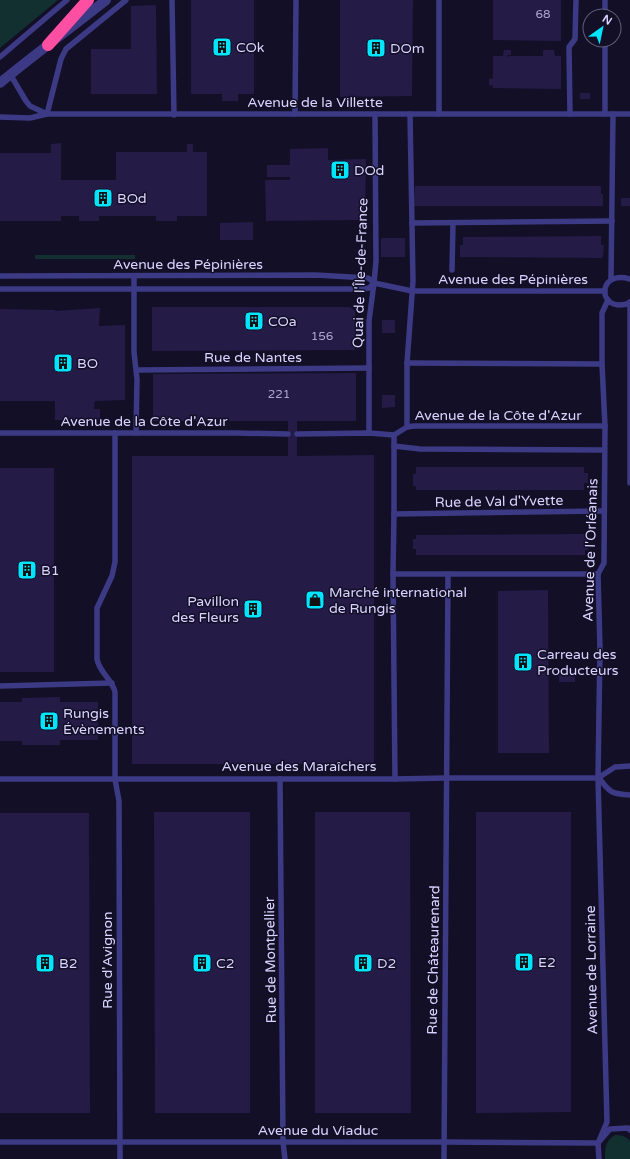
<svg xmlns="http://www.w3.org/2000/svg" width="630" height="1159" font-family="'Varela Round',sans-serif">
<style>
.green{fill:#12302f}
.building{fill:#241b47}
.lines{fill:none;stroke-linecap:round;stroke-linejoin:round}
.lane{stroke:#3d3a85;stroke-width:5.5}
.street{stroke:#3d3a85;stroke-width:10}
.highway{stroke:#ff4fa3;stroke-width:12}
.labels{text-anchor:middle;stroke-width:3;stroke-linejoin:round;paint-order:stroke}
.number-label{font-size:12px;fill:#aca6d1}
.poi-label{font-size:14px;fill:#d9d4ff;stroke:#130f26;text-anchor:start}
.street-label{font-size:14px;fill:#d9d4ff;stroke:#130f26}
</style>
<rect width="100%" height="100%" fill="#130f26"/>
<g class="green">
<path d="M0 0H58L0 48Z"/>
<rect x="35" y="255" width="100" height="4"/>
<path d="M615 1135C621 1135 626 1136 630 1141V1159H605C605 1148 605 1141 615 1135Z"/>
</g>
<g class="building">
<path d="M191 0H254V94H238V101H222V94H191Z"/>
<path d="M340 0H413L412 96 340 97Z"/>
<path d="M493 0H561V41L493 40Z"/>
<path d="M156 5 157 94H91V49H131V6Z"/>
<path d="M504 50H511V55H507V57L509 56H543V50H554L555 56H561V89L493 88V86L489 85V79L493 78V56H503Z"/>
<rect x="580" y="93" width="10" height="6"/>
<path d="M61 143V180H116V152H187V144H193V152H207V216H177V221H156V216H99V221H79V216H61V221H0V153H51V144Z"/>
<path d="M328 148V160L366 159 365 220 266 221 265 180H290V177H267V165H290V149Z"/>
<path d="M415 186H601V194H603V206H414Z"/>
<rect x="621" y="198" width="9" height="8"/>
<path d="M253 222V240H220V223Z"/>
<path d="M601 236V245H604L603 257 601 258 460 257V245H463V237Z"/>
<rect x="381" y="238" width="24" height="19"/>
<path d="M152 307H350L355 311V329H360V338H355V350L152 351Z"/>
<path d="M100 308 99 326 125 325V400L95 401 94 409H100V420H55V401H0V309L55 310V311Z"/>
<rect x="382" y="320" width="13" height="13"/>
<path d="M356 373V421H297V456L374 455V764H132V456H288V421H153V374Z"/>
<path d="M382 395H395V407L382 408Z"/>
<path d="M416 467H584V473H588V483H584V490H416V486H413V474H416Z"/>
<rect x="0" y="468" width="54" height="204"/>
<path d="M585 534V539H588V550H585V555H416V549H413V539H416V535Z"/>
<path d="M548 590 549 753H498V591Z"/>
<rect x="559" y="672" width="16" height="10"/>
<path d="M60 697V702H98V740H60V745H22V741H0V702H22V698Z"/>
<path d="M154 812H250V1113H155Z"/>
<path d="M315 812H410L411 1113H315Z"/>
<path d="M476 812H571V1112L476 1113Z"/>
<path d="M0 813H89L90 1113H0Z"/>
</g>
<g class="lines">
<g class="lane">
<path d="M172 0 174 115"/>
<path d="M439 0V114"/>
<path d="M605 16V0"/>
<path d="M0 57 67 0"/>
<path d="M10 74 26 101 30 106 47 114"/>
<path d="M47 114 61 59 66 49 126 0"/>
<path d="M295 114 296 0"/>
<path d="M570 114 569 47 575 39 576 0"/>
<path d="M605 114V40"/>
<path d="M0 117 30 118 47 114H630"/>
<path d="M412 223 612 221"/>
<path d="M452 270 453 223"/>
<path d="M0 276 316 275 368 278 371 280 374 283 412 291H605"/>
<path d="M134 276V352L137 379 136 433"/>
<path d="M611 279 613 114"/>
<path d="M630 279C601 270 597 303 618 305 623 305 627 305 630 302"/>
<path d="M0 289H363L369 288 374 283"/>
<path d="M630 302V483"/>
<path d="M407 363 602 364"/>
<path d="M137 370 369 368"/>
<path d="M407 427V363L413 281 410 114"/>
<path d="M0 433H236L288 434"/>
<path d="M115 433V562L112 576 97 608V659C99 672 112 679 115 692V779L119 801 120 1159"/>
<path d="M369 433V321L374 283 376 261 375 114"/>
<path d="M297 434 369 433 394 435 407 427 414 426H605"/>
<path d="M394 435V514L393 574 395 779"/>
<path d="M394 446 420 449 604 450"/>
<path d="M394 514 604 511"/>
<path d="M393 574H598"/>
<path d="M0 686 112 683"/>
<path d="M599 778C610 793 612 794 630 795"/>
<path d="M0 779H395L447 778H598L615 767 630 766"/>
<path d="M280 779 283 1142 285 1159"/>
<path d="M0 1142H444L598 1143 610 1129 628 1128 630 1130"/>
<path d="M444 1159 448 574"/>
<path d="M599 1159 598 1143 607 1122 598 778 600 649 598 574 604 563 605 426 602 364V313L608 300"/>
</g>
<path class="street" d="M0 83C35 54 71 28 106 0"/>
<path class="highway" d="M48 45 88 0"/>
</g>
<defs>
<g id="building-square" transform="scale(1)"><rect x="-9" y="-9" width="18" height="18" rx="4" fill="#00e5ff" stroke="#130f26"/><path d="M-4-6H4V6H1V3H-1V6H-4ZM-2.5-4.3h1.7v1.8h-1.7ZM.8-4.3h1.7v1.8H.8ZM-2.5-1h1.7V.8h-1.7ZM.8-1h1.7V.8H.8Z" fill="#111"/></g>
<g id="shop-square" transform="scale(1)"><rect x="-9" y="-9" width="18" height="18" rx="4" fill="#00e5ff" stroke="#130f26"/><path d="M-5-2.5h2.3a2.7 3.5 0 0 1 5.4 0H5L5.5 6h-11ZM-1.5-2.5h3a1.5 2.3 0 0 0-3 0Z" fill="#111"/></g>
</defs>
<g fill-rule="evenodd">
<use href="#building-square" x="222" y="47"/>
<use href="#building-square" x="376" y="48"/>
<use href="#building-square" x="340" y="170"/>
<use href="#building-square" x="103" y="198"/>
<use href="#building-square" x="254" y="321"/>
<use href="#building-square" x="63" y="363"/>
<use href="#building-square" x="27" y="570"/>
<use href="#shop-square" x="315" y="600"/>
<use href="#building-square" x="253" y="609"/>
<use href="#building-square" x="523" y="662"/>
<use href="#building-square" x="49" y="721"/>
<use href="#building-square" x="524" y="962"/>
<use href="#building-square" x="45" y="963"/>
<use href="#building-square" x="202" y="963"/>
<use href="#building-square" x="363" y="963"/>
</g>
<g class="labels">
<g class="number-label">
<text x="543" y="18">68</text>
<text x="322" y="340">156</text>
<text x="279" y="398">221</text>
</g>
<g class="poi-label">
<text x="236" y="52">COk</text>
<text x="390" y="53">DOm</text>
<text x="354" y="175">DOd</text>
<text x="117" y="203">BOd</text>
<text x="268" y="326">COa</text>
<text x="77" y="368">BO</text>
<text x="41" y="575">B1</text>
<text x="329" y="597">Marché international<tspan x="329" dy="16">de Rungis</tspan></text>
<text x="239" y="606" text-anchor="end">Pavillon<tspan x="239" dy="16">des Fleurs</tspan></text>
<text x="537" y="659">Carreau des<tspan x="537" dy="16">Producteurs</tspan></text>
<text x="63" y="718">Rungis<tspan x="63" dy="16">Évènements</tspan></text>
<text x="538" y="967">E2</text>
<text x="59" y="968">B2</text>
<text x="216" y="968">C2</text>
<text x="377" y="968">D2</text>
</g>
<g class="street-label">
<text x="315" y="107">Avenue de la Villette</text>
<text x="188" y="269">Avenue des Pépinières</text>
<text transform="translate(360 273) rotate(-88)" y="5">Quai de l'Île-de-France</text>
<text x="513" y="284">Avenue des Pépinières</text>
<text x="253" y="362">Rue de Nantes</text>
<text x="498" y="420">Avenue de la Côte d'Azur</text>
<text x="144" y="426">Avenue de la Côte d'Azur</text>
<text transform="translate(499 501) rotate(-1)" y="5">Rue de Val d'Yvette</text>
<text transform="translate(590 550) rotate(-88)" y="5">Avenue de l'Orléanais</text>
<text x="299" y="771">Avenue des Maraîchers</text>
<text transform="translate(107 960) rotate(-90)" y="5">Rue d'Avignon</text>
<text transform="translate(270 960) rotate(-91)" y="5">Rue de Montpellier</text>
<text transform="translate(433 960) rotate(-89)" y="5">Rue de Châteaurenard</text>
<text transform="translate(591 970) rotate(-91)" y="5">Avenue de Lorraine</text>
<text x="318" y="1135">Avenue du Viaduc</text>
</g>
</g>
<g transform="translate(602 28) rotate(33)"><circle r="19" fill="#130f26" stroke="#625e7d"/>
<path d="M0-3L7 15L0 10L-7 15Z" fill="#00e5ff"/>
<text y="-6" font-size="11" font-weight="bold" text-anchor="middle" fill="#d9d4ff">N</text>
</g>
</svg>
